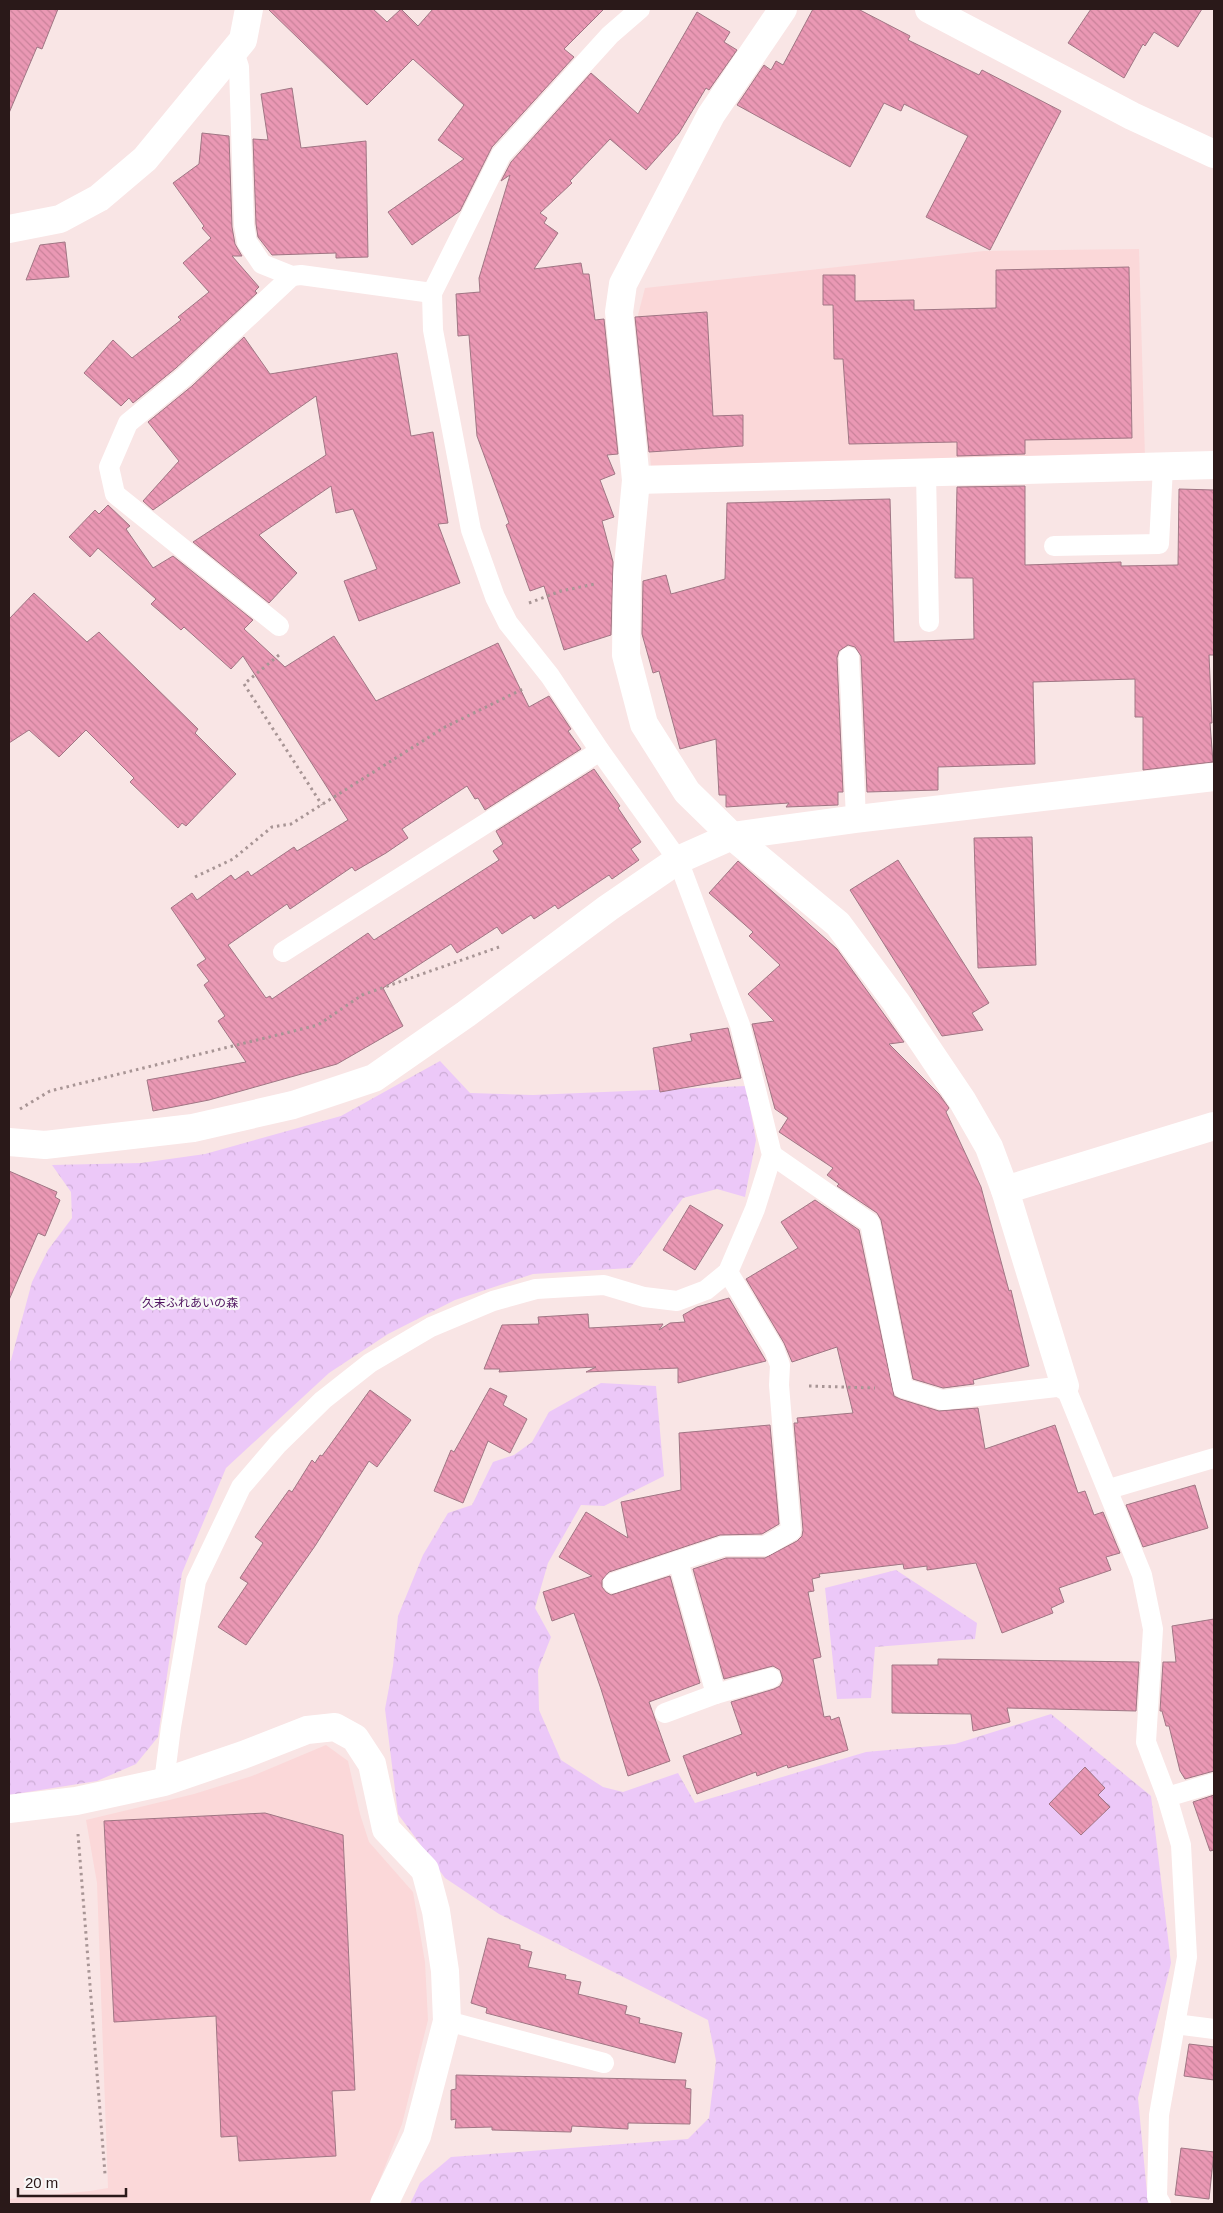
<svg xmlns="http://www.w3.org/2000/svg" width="1223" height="2213" font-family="Helvetica,'Noto Sans JP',sans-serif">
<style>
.built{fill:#fbd8d9}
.forest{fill:url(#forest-crowns)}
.building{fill:url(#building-back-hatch);stroke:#a07684}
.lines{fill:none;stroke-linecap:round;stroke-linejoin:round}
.path{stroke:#a89595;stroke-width:3;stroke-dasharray:2.5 4;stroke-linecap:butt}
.service{stroke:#fff;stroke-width:20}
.minor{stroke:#fff;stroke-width:28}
.labels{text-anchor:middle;stroke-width:4.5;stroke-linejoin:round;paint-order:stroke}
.park-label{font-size:12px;fill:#4f125f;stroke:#f8f8f8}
</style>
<defs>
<pattern id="forest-crowns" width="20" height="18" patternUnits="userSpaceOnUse" patternTransform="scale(1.25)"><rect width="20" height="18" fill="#ecc8f8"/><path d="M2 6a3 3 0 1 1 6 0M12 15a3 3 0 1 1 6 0" fill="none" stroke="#cbabd4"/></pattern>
<pattern id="building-back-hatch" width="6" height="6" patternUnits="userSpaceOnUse" patternTransform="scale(1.25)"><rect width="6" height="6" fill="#ea98b4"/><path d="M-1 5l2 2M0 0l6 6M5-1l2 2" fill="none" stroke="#c9829a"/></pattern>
</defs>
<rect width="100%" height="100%" fill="#f9e5e5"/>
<g class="built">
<path d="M1139 249 1145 458 651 467 638 315 645 288 984 251Z"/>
<path d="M326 1745 348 1761 360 1814 369 1842 413 1892 425 1962 428 2020 402 2124 370 2204H9V2199L90 2191 108 2188 97 1883 86 1820 194 1794 252 1776Z"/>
</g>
<g class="forest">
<path d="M440 1061 470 1093 533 1095 746 1086 756 1140 745 1197 717 1189 683 1198 630 1268 533 1274 455 1300 388 1334 329 1373 226 1468 182 1573 158 1737 136 1764 97 1781 9 1795V1363L11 1360 32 1282 48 1250 72 1218 71 1192 52 1165 141 1163 205 1154 341 1116Z"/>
<path d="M601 1383 656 1386 664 1476 604 1506 581 1505 548 1563 535 1608 551 1637 538 1670 539 1710 561 1760 603 1787 623 1792 678 1773 695 1803 866 1752 955 1744 1051 1714 1151 1796 1171 1963 1138 2098 1148 2204H410L420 2183 451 2157 688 2139 709 2118 716 2061 708 2020 499 1914 445 1878 398 1814 385 1709 393 1666 398 1616 423 1555 448 1513 472 1505 493 1462 514 1455 532 1442 549 1412Z"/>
<path d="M896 1570 977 1623 975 1639 875 1647 871 1698 837 1699 825 1588Z"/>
</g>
<g class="building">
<path d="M9 9H58L42 49 37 47 9 113Z"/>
<path d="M268 9H373L387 22 401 9 418 26 433 9H604L564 49 574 57 492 147 460 211 412 245 388 212 464 159 438 140 464 105 413 59 367 105Z"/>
<path d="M813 9H858L910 36 908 40 979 75 982 70 1061 111 990 250 926 217 968 136 904 104 901 111 884 103 850 167 737 105 764 65 771 70 776 61 783 65Z"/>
<path d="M1091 9H1202L1178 47 1154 32 1145 46 1143 44 1124 78 1068 43Z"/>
<path d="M697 12 730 32 724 42 737 50 709 90 706 88 679 133 646 170 610 139 570 181 572 183 540 213 547 218 544 223 558 233 534 269 581 263 583 274H589L595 320 604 319 618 454 607 455 615 474 600 480 614 517 602 521 613 562 611 635 564 650 544 586 530 591 506 525 509 523 477 436 469 335 458 336 456 294 480 292 479 278 510 175 501 181 511 162 591 73 638 114Z"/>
<path d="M292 88 301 148 366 141 368 257 336 258V253L272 255 258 237 256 224 253 139 268 140 261 94Z"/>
<path d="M202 133 229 136 232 227 235 244 242 256H232L259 287 255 291 257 293 176 368 133 403 129 398 121 406 84 373 113 340 132 358 181 320 178 317 209 292 183 263 211 238 202 228 204 226 173 183 199 164Z"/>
<path d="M65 242 69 277 26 280 40 245Z"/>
<path d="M1129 267 1132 438 1025 440V454L957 456V442L849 444 843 359H834L833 305H823V275H855V301L914 300V310L996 308V270Z"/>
<path d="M707 312 713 416 743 415V446L649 452 635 317Z"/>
<path d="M244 337 270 374 397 353 411 436 433 432 448 523 438 524 460 583 359 621 344 581 377 569 353 509 336 513 331 486 259 535 297 573 269 603 193 542 326 455 316 396 153 510 143 501 179 461 148 422 192 386Z"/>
<path d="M1025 486V565L1121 562V566L1178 565 1179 489 1214 490V655H1209L1212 723H1210L1213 762 1143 770V717H1135V679L1033 682 1035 764 938 767V790L867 792 861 656 855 647 848 645 839 651 837 658 843 792H838V805L786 807 789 803 726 807V795H719L716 739 680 749 659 671 653 673 642 634 643 581 666 575 671 594 725 579 727 503 890 499 894 642 974 639 973 578H955L957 487Z"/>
<path d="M108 505 130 526 126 529 153 568 173 556 253 620 244 629 285 667 334 636 376 701 498 643 529 707 549 696 571 729 568 731 581 749 485 810 478 798 475 799 467 786 402 829 408 838 386 853 355 871 352 867 290 909 287 904 228 945 266 998 270 996 272 999 368 933 374 940 499 860 493 851 503 844 496 831 594 769 620 806 618 808 641 842 631 849 639 860 612 879 609 875 558 909 555 905 534 919 531 915 502 934 497 927 457 953 451 944 383 988 403 1026 337 1064 209 1100 153 1111 147 1080 246 1062 218 1021 225 1016 204 985 209 981 197 965 206 959 171 908 192 893 197 900 231 875 235 880 248 871 251 876 294 847 297 851 348 820 243 656 231 669 184 627 181 630 151 604 156 599 98 548 90 557 69 537 95 510 99 514Z"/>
<path d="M34 593 87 642 99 632 198 729 195 733 236 774 186 826 182 823 178 828 130 782 134 778 86 730 59 757 29 730 9 743V619Z"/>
<path d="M1032 837 1036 965 978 968 974 838Z"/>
<path d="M898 860 989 1003 972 1013 983 1030 942 1036 850 890Z"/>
<path d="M738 861 837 949 904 1042 889 1044 939 1094 949 1108 946 1112 981 1187 1009 1291 1011 1290 1029 1366 973 1380 974 1384 943 1388 913 1379 881 1220 877 1213 837 1186 839 1184 827 1175 833 1168 779 1132 788 1118 775 1109 752 1024 774 1021 748 994 780 965 749 936 753 932 709 893Z"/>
<path d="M728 1028 741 1078 660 1092 653 1048 692 1041 690 1034Z"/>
<path d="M9 1171 57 1192 55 1197 60 1200 45 1236 38 1233 9 1300Z"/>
<path d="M815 1200 859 1230 894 1396 900 1399 939 1411 978 1408 985 1449 1055 1425 1078 1493 1085 1491 1094 1515 1103 1512 1120 1553 1106 1557 1111 1570 1059 1588 1064 1602 1051 1608 1053 1613 1002 1633 976 1563 927 1570V1566L904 1569 903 1564 819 1574 820 1577 812 1579 814 1591 808 1592 821 1657 813 1659 824 1717 830 1716 831 1720 839 1717 848 1750 788 1768 787 1765 757 1776 756 1772 697 1794 683 1756 742 1734 731 1702 774 1689 780 1686 783 1680 780 1670 773 1666 724 1679 693 1569 726 1558H765L797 1541 802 1536 803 1530 794 1423H798L797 1418 853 1413 837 1347 792 1362 784 1343 746 1279 798 1248 781 1222Z"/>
<path d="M690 1205 723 1225 695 1270 663 1250Z"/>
<path d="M729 1298 766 1361 678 1383V1368L586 1372 596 1367 499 1372 500 1369H484L502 1325 539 1324 538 1317 588 1314 589 1328 663 1324 659 1330 670 1323 685 1322 683 1315 697 1307Z"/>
<path d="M490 1388 507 1396 503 1405 527 1419 510 1453 488 1441 463 1503 434 1491 451 1450 454 1452Z"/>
<path d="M370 1390 411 1420 377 1467 369 1461 315 1546 246 1645 218 1627 248 1583 240 1578 263 1543 255 1537 289 1490 292 1492 312 1460 315 1463 320 1455 322 1456Z"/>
<path d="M770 1425 779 1524 762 1534 720 1535 609 1572 602 1580V1587L606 1592 611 1595 670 1576 700 1683 649 1702 670 1761 628 1776 601 1689 574 1613 552 1621 543 1592 592 1576 559 1557 586 1512 628 1538 621 1502 681 1490 679 1433Z"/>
<path d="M1195 1485 1208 1528 1143 1547 1126 1505Z"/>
<path d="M1214 1619V1771L1185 1779 1180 1771 1169 1726H1166L1162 1711H1160L1163 1662H1176L1172 1626Z"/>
<path d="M938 1659 1139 1662 1136 1711 1007 1708 1010 1722 973 1731 971 1714 892 1713V1665H938Z"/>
<path d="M1085 1767 1105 1788 1098 1795 1110 1807 1081 1835 1049 1804Z"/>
<path d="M1214 1795V1850L1210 1851 1193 1802Z"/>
<path d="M265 1813 343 1835 355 2090 332 2091 336 2156 239 2161 237 2136 221 2137 216 2016 114 2022 104 1821Z"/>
<path d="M488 1938 520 1945V1949L532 1952 528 1967 566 1975 565 1979 581 1982 578 1994 627 2006 625 2014 640 2018 639 2023 682 2033 675 2063 486 2013 487 2008 471 2003Z"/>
<path d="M1189 2044 1214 2047V2080L1184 2076Z"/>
<path d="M456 2075 686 2080 685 2088 691 2089 690 2124 628 2123V2129L572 2126 571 2132 492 2130V2127L455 2128 456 2119 451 2120V2090L456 2089Z"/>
<path d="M1181 2148 1214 2152 1209 2199 1175 2195Z"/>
</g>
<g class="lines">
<g class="path">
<path d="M529 603 561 591 595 584"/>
<path d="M279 655 244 684 322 805"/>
<path d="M195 877 233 859 272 827 291 824 445 727 525 688"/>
<path d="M20 1109 50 1091 318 1025 362 995 499 947"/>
<path d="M809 1386 875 1388"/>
<path d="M78 1834 105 2174"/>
</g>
<g class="service">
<path d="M234 52 239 67 244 225 247 242 262 264 292 276 301 275 432 293"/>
<path d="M926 473 929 622"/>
<path d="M1054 546 1159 544 1163 467"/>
<path d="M279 626 115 494 109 467 128 423 184 377 292 276"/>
<path d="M849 657 856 819"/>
<path d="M283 952 600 751"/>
<path d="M772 1155 870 1223 903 1388 942 1400 1065 1386 1142 1575 1153 1629 1146 1742 1167 1797 1181 1845 1187 1957 1159 2115 1157 2197 1161 2204"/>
<path d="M1109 1489 1214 1458"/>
<path d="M613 1583 678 1561"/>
<path d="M716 1694 771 1678"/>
<path d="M665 1713 716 1694 678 1561 724 1546H765L791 1531 779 1385 780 1365 774 1349 728 1272"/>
<path d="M164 1782 171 1727 196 1581 241 1487 278 1444 323 1400 370 1363 431 1327 493 1301 536 1289 604 1285 644 1297 677 1301 706 1290 728 1272 755 1209 772 1155 740 1025 678 860 600 751 550 676 508 623 495 597 471 530 433 330 432 293 501 155 610 35 640 9"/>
<path d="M1167 1797 1214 1783"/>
<path d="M447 2021 604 2063"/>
<path d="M1175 2024 1214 2029"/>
</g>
<g class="minor">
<path d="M783 9 711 115 623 284 619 312 636 480 627 577 626 655 644 724 687 792 732 836 838 924 896 1002 962 1100 989 1147 1005 1190 1065 1386"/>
<path d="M929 9 1132 116 1214 154"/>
<path d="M9 229 60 219 99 198 145 159 243 40 249 9"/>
<path d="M636 480 1214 465"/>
<path d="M9 1142 45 1145 193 1128 293 1105 374 1078 466 1014 608 908 678 860 732 836 856 819 1214 777"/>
<path d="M1005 1190 1214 1126"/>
<path d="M9 1809 76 1801 164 1782 243 1755 307 1730 335 1727 355 1738 372 1764 386 1829 425 1870 436 1911 445 1971 447 2021 417 2136 384 2204"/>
</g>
</g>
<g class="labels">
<g class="park-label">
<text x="190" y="1307">久末ふれあいの森</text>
</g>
</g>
<rect width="1223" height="2213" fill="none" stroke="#2a1919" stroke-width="20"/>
<path d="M18 2188v8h108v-8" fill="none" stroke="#2a1919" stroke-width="2.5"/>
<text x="25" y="2188" font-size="15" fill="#2a1919" stroke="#f8f8f8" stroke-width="4" paint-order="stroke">20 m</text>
</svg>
